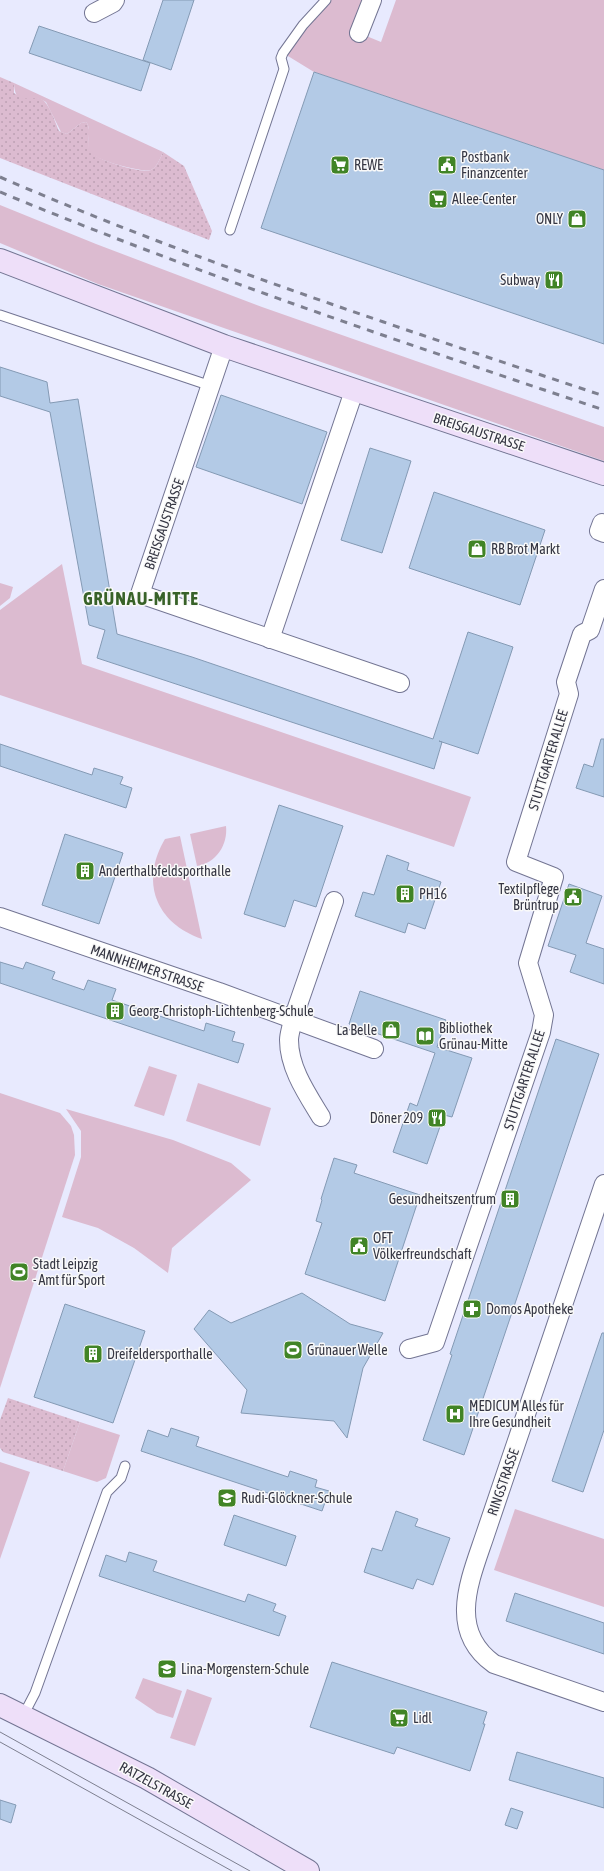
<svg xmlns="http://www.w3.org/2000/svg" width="604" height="1871" font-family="'Asap Condensed',sans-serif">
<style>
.grass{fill:url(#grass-dots)}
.park{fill:#dcbbd0}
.building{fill:#b3cae6;stroke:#849ab4}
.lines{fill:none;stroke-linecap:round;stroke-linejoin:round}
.lane-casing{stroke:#737593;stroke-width:11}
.street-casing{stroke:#737593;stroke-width:20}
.secondary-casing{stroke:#737593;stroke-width:24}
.lane{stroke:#fff;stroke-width:9}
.street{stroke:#fff;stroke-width:18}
.secondary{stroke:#eedff9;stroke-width:22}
.tram{stroke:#7d7f8f;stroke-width:1}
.rail{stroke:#7d7f8f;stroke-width:3;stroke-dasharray:7 7;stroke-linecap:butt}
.labels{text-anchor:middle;stroke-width:3;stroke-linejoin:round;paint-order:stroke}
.poi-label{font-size:14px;fill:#353643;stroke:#f9f9f9;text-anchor:start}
.street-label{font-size:14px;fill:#353643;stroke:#f9f9f9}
.district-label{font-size:18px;font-weight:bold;letter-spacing:1px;fill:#386228;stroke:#f9f9f9}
</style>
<defs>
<pattern id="grass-dots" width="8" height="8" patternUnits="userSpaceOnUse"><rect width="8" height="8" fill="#dcbbd0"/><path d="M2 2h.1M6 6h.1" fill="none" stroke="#bda1b4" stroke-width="1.8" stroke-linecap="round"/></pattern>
</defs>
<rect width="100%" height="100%" fill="#e8eafe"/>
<g class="grass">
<path d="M0 77 14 83V93C25 101 38 95 44 101 51 108 55 122 59 131L67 134 81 123 86 122C93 130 85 144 91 152 96 160 142 174 151 170 157 167 161 157 163 152L184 166 212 231 209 240 0 158Z"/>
<path d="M8 1398 80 1422 63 1471 3 1452 0 1448V1420Z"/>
</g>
<g class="park">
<path d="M326 0H372L359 33 381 42 396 0H604V170L314 72 283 53Z"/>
<path d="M14 83 163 152C161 157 157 167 151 170 143 173 94 160 90 152 85 143 93 130 86 122L81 123 67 134 61 132 46 102C31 91 15 110 14 83Z"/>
<path d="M0 205 96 244 262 307 604 427V461L98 284 0 243Z"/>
<path d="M62 564 82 664 471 797 454 847 0 695V610Z"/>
<path d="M0 583 13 587 10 598 0 606Z"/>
<path d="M226 826C228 845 216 863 197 866L190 834Z"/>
<path d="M180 836 202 939C155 923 140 881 165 839Z"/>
<path d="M149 1066 177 1075 164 1116 134 1106Z"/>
<path d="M198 1083 271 1108 260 1146 186 1121Z"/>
<path d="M0 1093 60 1113 71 1126 74 1135 75 1155 0 1388Z"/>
<path d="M66 1109 173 1140 231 1163 251 1180 172 1248 168 1273 134 1248 98 1228 62 1217 81 1157V1131Z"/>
<path d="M80 1422 120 1435 106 1478 97 1482 63 1471Z"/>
<path d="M0 1462 30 1472 0 1559Z"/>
<path d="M515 1509 604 1539V1607L494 1570Z"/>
<path d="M143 1678 182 1691 173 1718 157 1713 135 1698Z"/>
<path d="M187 1689 212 1698 195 1746 170 1738Z"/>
</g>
<g class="building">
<path d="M163 0H194L171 70 143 60Z"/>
<path d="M39 26 150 63 141 91 29 53Z"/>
<path d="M314 72 604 170V344L261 228Z"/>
<path d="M0 367 47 382 50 403 78 399 117 634 192 657 433 739 468 632 513 647 478 754 439 741 442 742 434 769 97 658 105 630 89 625 50 412 0 396Z"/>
<path d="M221 395 327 432 302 504 196 467Z"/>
<path d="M370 448 411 461 382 553 341 540Z"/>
<path d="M434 492 545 530 520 605 409 568Z"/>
<path d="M601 739H604V797L576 788 584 764 593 767Z"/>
<path d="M0 744 92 775 94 768 123 777 120 784 132 788 126 808 0 766Z"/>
<path d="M279 805 343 826 316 907 294 900 285 927 244 914Z"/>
<path d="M65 834 123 853 99 924 42 905Z"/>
<path d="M387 855 409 863 407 870 441 882 425 929 408 923 405 933 355 916 363 892 374 895Z"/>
<path d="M569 884 602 896 586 943 604 949V984L570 972 576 955 548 946Z"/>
<path d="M0 962 23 969 26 962 55 972 52 979 84 990 88 980 116 989 112 1000 204 1031 206 1023 235 1032 232 1041 244 1044 238 1063 0 983Z"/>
<path d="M360 991 446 1020 437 1047 472 1058 452 1117 444 1115 427 1164 393 1152 410 1103 417 1106 435 1053 349 1024Z"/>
<path d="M556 1039 599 1054 464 1455 423 1440 452 1355 450 1354Z"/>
<path d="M334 1158 357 1165 354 1173 420 1195 385 1301 305 1274 322 1223 316 1221 322 1200 321 1199Z"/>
<path d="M302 1293 350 1324 383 1333 363 1368 347 1438 334 1421 241 1413 247 1390 194 1329 209 1310 231 1323Z"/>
<path d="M65 1304 145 1331 113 1423 34 1397Z"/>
<path d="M602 1333H604V1430L583 1492 552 1481Z"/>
<path d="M171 1428 199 1437 196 1446 288 1477 290 1471 317 1480 315 1487 329 1491 322 1511 141 1451 148 1430 168 1437Z"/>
<path d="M396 1511 418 1519 415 1526 450 1538 433 1585 417 1579 413 1589 364 1572 372 1548 382 1551Z"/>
<path d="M234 1515 296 1536 286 1566 224 1545Z"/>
<path d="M129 1552 157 1561 153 1571 245 1602 248 1594 276 1604 273 1611 286 1616 279 1636 99 1576 106 1555 126 1562Z"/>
<path d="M515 1593 604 1623V1654L506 1621Z"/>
<path d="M332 1662 487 1712 483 1724H485L470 1771 397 1747 394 1754 310 1727Z"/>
<path d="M517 1752 604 1778V1808L509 1780Z"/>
<path d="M0 1800 16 1805 11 1823 0 1819Z"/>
<path d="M511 1808 523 1812 517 1829 505 1825Z"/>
</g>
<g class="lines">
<g class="lane-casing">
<g id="lane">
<path d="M230 230 284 69 281 58 283 53 303 25 326 0"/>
<path d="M0 315 211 386"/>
<path d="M23 1716 35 1693 107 1492 121 1478 125 1466"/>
</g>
</g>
<g class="street-casing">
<g id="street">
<path d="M94 13 113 3 115 0"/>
<path d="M359 33 372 0"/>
<path d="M224 346 140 594 400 683"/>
<path d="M602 523 599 531 604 533"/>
<path d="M270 639 354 391"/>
<path d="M0 917 219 992 374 1049"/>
<path d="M321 1117C307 1094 289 1068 289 1040 289 1034 292 1026 293 1019L334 901"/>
<path d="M604 1184 484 1538C469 1582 448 1631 494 1664L604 1702"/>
<path d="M409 1349 435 1342 541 1032 544 1015 528 963 554 877 516 862 569 694 566 682 582 634 590 630 604 589"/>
</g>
</g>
<g class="secondary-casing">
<g id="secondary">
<path d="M0 260 224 346 604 474"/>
<path d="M0 1705 147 1778 308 1871"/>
</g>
</g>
<use href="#lane" class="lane"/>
<use href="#street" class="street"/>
<use href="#secondary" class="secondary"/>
<g class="tram">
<path d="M0 1732 250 1871"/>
<path d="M0 1742 232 1871"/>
</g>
<g class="rail">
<path d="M0 177C196 262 401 328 604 396"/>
<path d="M0 192C198 274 401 342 604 410"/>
</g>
</g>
<defs>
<g id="supermarket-square" transform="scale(1)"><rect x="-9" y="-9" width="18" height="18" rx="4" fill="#418426" stroke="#f9f9f9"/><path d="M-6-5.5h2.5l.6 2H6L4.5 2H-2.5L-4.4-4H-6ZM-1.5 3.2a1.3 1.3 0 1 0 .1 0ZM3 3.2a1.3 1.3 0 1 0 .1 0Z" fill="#fff"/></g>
<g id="civic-square" transform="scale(1)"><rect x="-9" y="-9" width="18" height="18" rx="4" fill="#418426" stroke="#f9f9f9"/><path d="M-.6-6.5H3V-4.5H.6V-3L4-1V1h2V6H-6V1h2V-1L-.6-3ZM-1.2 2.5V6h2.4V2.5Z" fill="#fff"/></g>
<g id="shop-square" transform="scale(1)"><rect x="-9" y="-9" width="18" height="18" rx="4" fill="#418426" stroke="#f9f9f9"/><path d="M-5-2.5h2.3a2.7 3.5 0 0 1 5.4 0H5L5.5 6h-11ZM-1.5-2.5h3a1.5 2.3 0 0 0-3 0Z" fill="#fff"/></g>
<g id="restaurant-square" transform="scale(1)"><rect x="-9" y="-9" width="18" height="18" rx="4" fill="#418426" stroke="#f9f9f9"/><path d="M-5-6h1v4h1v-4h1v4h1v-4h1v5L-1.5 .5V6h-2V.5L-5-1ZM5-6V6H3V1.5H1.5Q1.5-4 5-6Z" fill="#fff"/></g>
<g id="building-square" transform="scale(1)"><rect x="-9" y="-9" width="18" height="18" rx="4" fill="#418426" stroke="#f9f9f9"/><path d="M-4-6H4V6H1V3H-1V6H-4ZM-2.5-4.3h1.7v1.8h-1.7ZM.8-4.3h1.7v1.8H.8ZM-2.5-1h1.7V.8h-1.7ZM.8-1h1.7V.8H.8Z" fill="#fff"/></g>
<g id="library-square" transform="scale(1)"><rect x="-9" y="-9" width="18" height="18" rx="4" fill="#418426" stroke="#f9f9f9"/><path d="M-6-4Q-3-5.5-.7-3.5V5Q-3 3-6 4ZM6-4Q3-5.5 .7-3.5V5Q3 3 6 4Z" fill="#fff"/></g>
<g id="stadium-square" transform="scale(1)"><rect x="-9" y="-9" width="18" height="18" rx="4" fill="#418426" stroke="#f9f9f9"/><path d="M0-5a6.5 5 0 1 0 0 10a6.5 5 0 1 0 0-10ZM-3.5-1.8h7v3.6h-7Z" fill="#fff"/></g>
<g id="pharmacy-square" transform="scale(1)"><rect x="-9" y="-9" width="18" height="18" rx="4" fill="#418426" stroke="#f9f9f9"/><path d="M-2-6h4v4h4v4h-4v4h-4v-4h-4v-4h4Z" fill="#fff"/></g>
<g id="hospital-square" transform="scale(1)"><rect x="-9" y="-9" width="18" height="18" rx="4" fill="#418426" stroke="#f9f9f9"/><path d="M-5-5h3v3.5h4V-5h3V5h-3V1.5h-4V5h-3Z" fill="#fff"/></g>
<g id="school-square" transform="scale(1)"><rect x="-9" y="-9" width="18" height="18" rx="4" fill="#418426" stroke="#f9f9f9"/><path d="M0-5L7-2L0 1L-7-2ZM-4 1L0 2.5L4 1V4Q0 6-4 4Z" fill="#fff"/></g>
</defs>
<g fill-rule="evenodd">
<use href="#supermarket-square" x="340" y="165"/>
<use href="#civic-square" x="447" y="165"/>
<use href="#supermarket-square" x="438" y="199"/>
<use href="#shop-square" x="577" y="219"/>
<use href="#restaurant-square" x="554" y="280"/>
<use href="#shop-square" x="477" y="549"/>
<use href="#building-square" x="85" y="871"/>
<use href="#building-square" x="405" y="894"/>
<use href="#civic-square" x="573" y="897"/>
<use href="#building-square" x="115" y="1011"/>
<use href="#shop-square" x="391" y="1030"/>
<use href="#library-square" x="425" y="1036"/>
<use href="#restaurant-square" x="437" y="1118"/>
<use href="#building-square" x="510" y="1199"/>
<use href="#civic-square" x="359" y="1246"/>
<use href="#stadium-square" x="19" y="1272"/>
<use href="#pharmacy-square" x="472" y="1309"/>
<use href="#stadium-square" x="293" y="1350"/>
<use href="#building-square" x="93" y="1354"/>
<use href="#hospital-square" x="455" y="1414"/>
<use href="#school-square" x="227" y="1498"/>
<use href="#school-square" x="167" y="1669"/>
<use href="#supermarket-square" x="399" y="1718"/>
</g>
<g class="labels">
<g class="poi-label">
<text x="461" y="162">Postbank<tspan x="461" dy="16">Finanzcenter</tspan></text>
<text x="354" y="170">REWE</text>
<text x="452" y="204">Allee-Center</text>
<text x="563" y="224" text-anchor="end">ONLY</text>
<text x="540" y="285" text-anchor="end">Subway</text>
<text x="491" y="554">RB Brot Markt</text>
<text x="99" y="876">Anderthalbfeldsporthalle</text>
<text x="559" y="894" text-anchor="end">Textilpflege<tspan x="559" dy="16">Brüntrup</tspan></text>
<text x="419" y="899">PH16</text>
<text x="129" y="1016">Georg-Christoph-Lichtenberg-Schule</text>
<text x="439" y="1033">Bibliothek<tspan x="439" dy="16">Grünau-Mitte</tspan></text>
<text x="377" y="1035" text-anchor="end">La Belle</text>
<text x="423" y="1123" text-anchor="end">Döner 209</text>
<text x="496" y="1204" text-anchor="end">Gesundheitszentrum</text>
<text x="373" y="1243">OFT<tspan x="373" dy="16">Völkerfreundschaft</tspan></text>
<text x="33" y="1269">Stadt Leipzig<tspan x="33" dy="16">- Amt für Sport</tspan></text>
<text x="486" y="1314">Domos Apotheke</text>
<text x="307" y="1355">Grünauer Welle</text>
<text x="107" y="1359">Dreifeldersporthalle</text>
<text x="469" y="1411">MEDICUM Alles für<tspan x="469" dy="16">Ihre Gesundheit</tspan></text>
<text x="241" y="1503">Rudi-Glöckner-Schule</text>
<text x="181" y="1674">Lina-Morgenstern-Schule</text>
<text x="413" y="1723">Lidl</text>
</g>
<g class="street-label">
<text transform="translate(479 432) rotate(18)" y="5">BREISGAUSTRASSE</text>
<text transform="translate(164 524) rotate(-71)" y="5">BREISGAUSTRASSE</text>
<text transform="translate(548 760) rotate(-73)" y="5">STUTTGARTER ALLEE</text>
<text transform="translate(147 968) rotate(19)" y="5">MANNHEIMER STRASSE</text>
<text transform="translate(524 1080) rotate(-72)" y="5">STUTTGARTER ALLEE</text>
<text transform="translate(503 1482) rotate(-71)" y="5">RINGSTRASSE</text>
<text transform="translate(156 1785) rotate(29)" y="5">RATZELSTRASSE</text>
</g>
<g class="district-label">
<text x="141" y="605">GRÜNAU-MITTE</text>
</g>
</g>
</svg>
